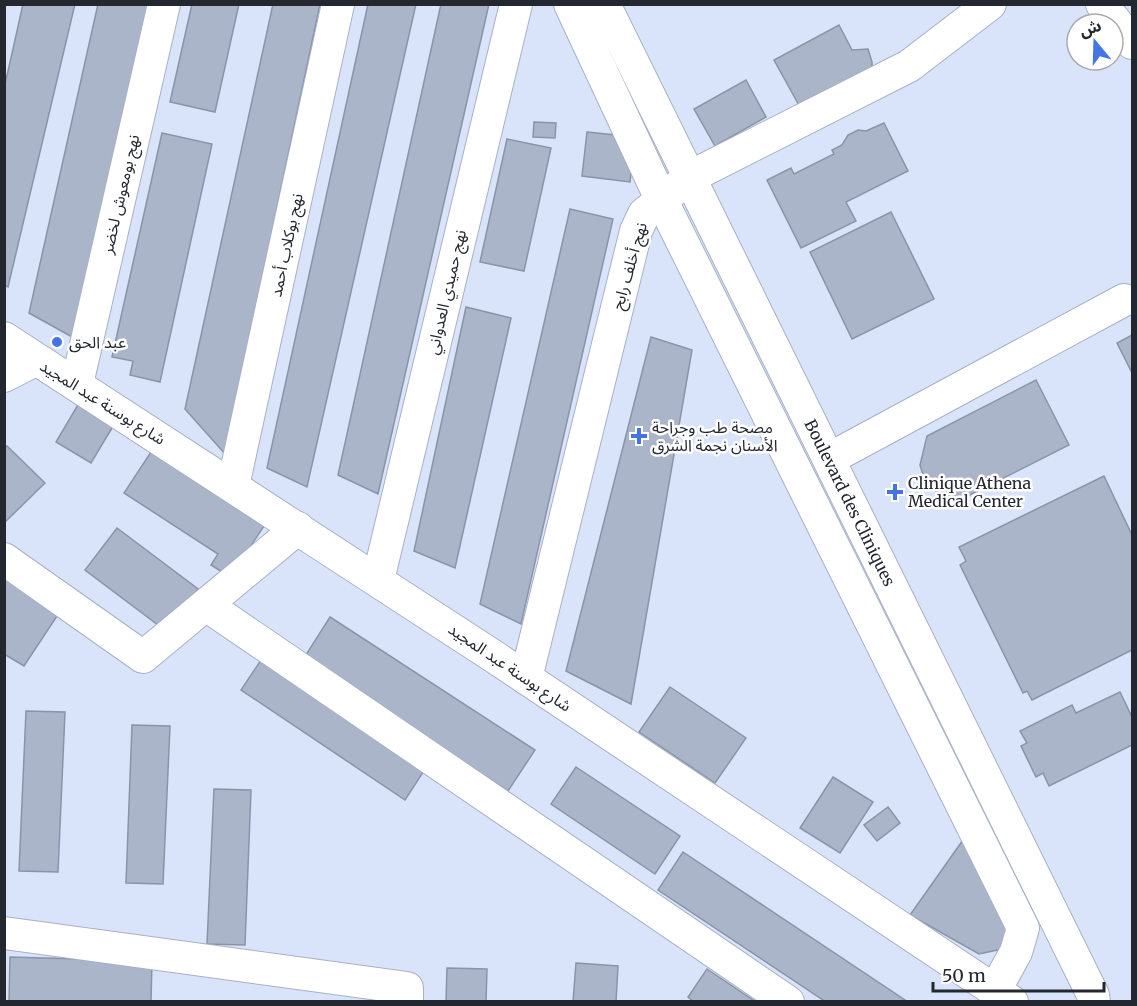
<svg xmlns="http://www.w3.org/2000/svg" width="1137" height="1006" font-family="Merriweather,'Noto Sans Arabic',serif">
<style>
.building{fill:#abb5c9;stroke:#8a94a8;stroke-width:1.5}
.lines{fill:none;stroke-linecap:round;stroke-linejoin:round}
.minor-casing{stroke:#a7b1c6;stroke-width:34}
.minor{stroke:#fff;stroke-width:32}
.poi-dot{fill:#4574e5;stroke:#fff;stroke-width:2}
.labels{text-anchor:middle;stroke-width:5;stroke-linejoin:round;paint-order:stroke}
.street-label{font-size:16px;fill:#23272f;stroke:#fff}
.poi-label{font-size:16px;fill:#23272f;stroke:#fff;text-anchor:start}
</style>
<rect width="100%" height="100%" fill="#d9e3f9"/>
<g class="building">
<path d="M23 4H75L8 287 4 285V89Z"/>
<path d="M98 4H150L74 338 29 313Z"/>
<path d="M192 4H239L215 112 170 102Z"/>
<path d="M273 4H320L225 454 185 409Z"/>
<path d="M368 4H416L307 487 267 468Z"/>
<path d="M441 4H489L378 494 338 475Z"/>
<path d="M839 25 852 50 868 49 872 62V74L800 107 774 60Z"/>
<path d="M746 80 766 117 715 146 694 109Z"/>
<path d="M534 122 556 123 555 138 533 137Z"/>
<path d="M884 123 908 171 846 202 856 221 801 248 767 180 791 168 794 174 834 154 832 150 842 145 848 135 858 130 866 131Z"/>
<path d="M587 132 635 137 630 182 582 176Z"/>
<path d="M162 133 212 144 160 382 130 375 133 361 112 357Z"/>
<path d="M507 139 551 148 524 271 480 262Z"/>
<path d="M570 209 613 219 521 624 480 604Z"/>
<path d="M891 212 934 299 852 339 810 252Z"/>
<path d="M466 307 511 318 455 568 414 551Z"/>
<path d="M1132 335V373L1117 343Z"/>
<path d="M651 337 692 350 631 704 566 671Z"/>
<path d="M1036 380 1069 445 960 500 933 490 925 481 920 465 927 436Z"/>
<path d="M79 403 115 423 91 463 56 442Z"/>
<path d="M7 446 45 483 4 523V448Z"/>
<path d="M151 452 264 526 230 577 211 565 218 554 124 493Z"/>
<path d="M1104 476 1132 535V650L1032 700 1027 691 1023 693 960 565 966 561 959 547Z"/>
<path d="M117 528 198 589 166 631 85 570Z"/>
<path d="M4 578 59 613 24 666 4 654Z"/>
<path d="M330 617 535 750 508 791 304 658Z"/>
<path d="M267 651 431 760 405 800 241 690Z"/>
<path d="M670 687 746 738 715 783 639 732Z"/>
<path d="M1120 692 1132 717V745L1049 786 1043 773 1036 777 1021 746 1027 743 1020 731 1072 705 1076 713Z"/>
<path d="M26 711 65 712 58 872 19 871Z"/>
<path d="M132 725 170 726 163 884 126 883Z"/>
<path d="M576 767 680 836 655 874 551 804Z"/>
<path d="M833 777 873 802 840 853 800 828Z"/>
<path d="M214 789 251 790 245 945 207 944Z"/>
<path d="M888 807 900 823 877 841 864 825Z"/>
<path d="M963 840 1018 936 1002 949 979 954 910 915Z"/>
<path d="M683 852 908 1002H826L658 890Z"/>
<path d="M10 957 152 961 151 1002H9Z"/>
<path d="M576 963 618 966 616 1002H573Z"/>
<path d="M447 968 487 969 486 1002H446Z"/>
<path d="M707 969 756 1002H694L688 997Z"/>
</g>
<g class="lines">
<g class="minor-casing">
<g id="minor">
<path d="M570 4 661 199 1023 928 1016 952 995 990"/>
<path id="s1" d="M604 4 1093 995 1094 1002"/>
<path d="M1102 4 1132 43"/>
<path d="M4 338 490 654 1012 1002"/>
<path d="M4 376 35 360"/>
<path d="M77 384 164 4"/>
<path d="M829 459 1124 300"/>
<path d="M233 486 338 4"/>
<path d="M4 559 143 657 298 528"/>
<path d="M378 580 516 4"/>
<path d="M206 605 788 1002"/>
<path d="M526 678 636 231 644 214 690 177 909 66 990 4"/>
<path d="M4 933 407 988V1002"/>
</g>
</g>
<use href="#minor" class="minor"/>
</g>
<g class="poi-dot">
<circle cx="57" cy="342" r="6"/>
<path d="M636 427h6v6h6v6h-6v6h-6v-6h-6v-6h6z"/>
<path d="M892 483h6v6h6v6h-6v6h-6v-6h-6v-6h6z"/>
</g>
<g class="labels">
<g class="street-label">
<text transform="translate(120 194) rotate(-77)" y="6">نهج بومعوش لخضر</text>
<text transform="translate(286 245) rotate(-78)" y="6">نهج بوكلاب أحمد</text>
<text transform="translate(629 266) rotate(-74)" y="6">نهج أخلف رابح</text>
<text transform="translate(446 292) rotate(-77)" y="6">نهج حميدي العدواني</text>
<text transform="translate(103 402) rotate(32)" y="6">شارع بوسنة عبد المجيد</text>
<text dy="6" stroke="none"><textPath href="#s1" startOffset="556">Boulevard des Cliniques</textPath></text>
<text transform="translate(510 667) rotate(34)" y="6">شارع بوسنة عبد المجيد</text>
</g>
<g class="poi-label">
<text x="69" y="348">عبد الحق</text>
<text x="652" y="433">مصحة طب وجراحة<tspan x="652" dy="18">الأسنان نجمة الشرق</tspan></text>
<text x="908" y="489">Clinique Athena<tspan x="908" dy="18">Medical Center</tspan></text>
</g>
</g>
<rect width="1137" height="1006" fill="none" stroke="#23272f" stroke-width="12"/>
<g transform="translate(1095 42) rotate(341)"><circle r="28" fill="#ffffff" stroke="#a7a9ac" stroke-width="1.5"/>
<path d="M0-4.5L10 22L0 15L-10 22Z" fill="#4574e5"/>
<text y="-9" font-size="16" font-weight="bold" text-anchor="middle" fill="#23272f">ش</text>
</g>
<path d="M933 982v9h171v-9" fill="none" stroke="#23272f" stroke-width="3"/>
<text x="942" y="982" font-size="18" fill="#23272f" stroke="#ffffff" stroke-width="4.5" paint-order="stroke">50 m</text>
</svg>
